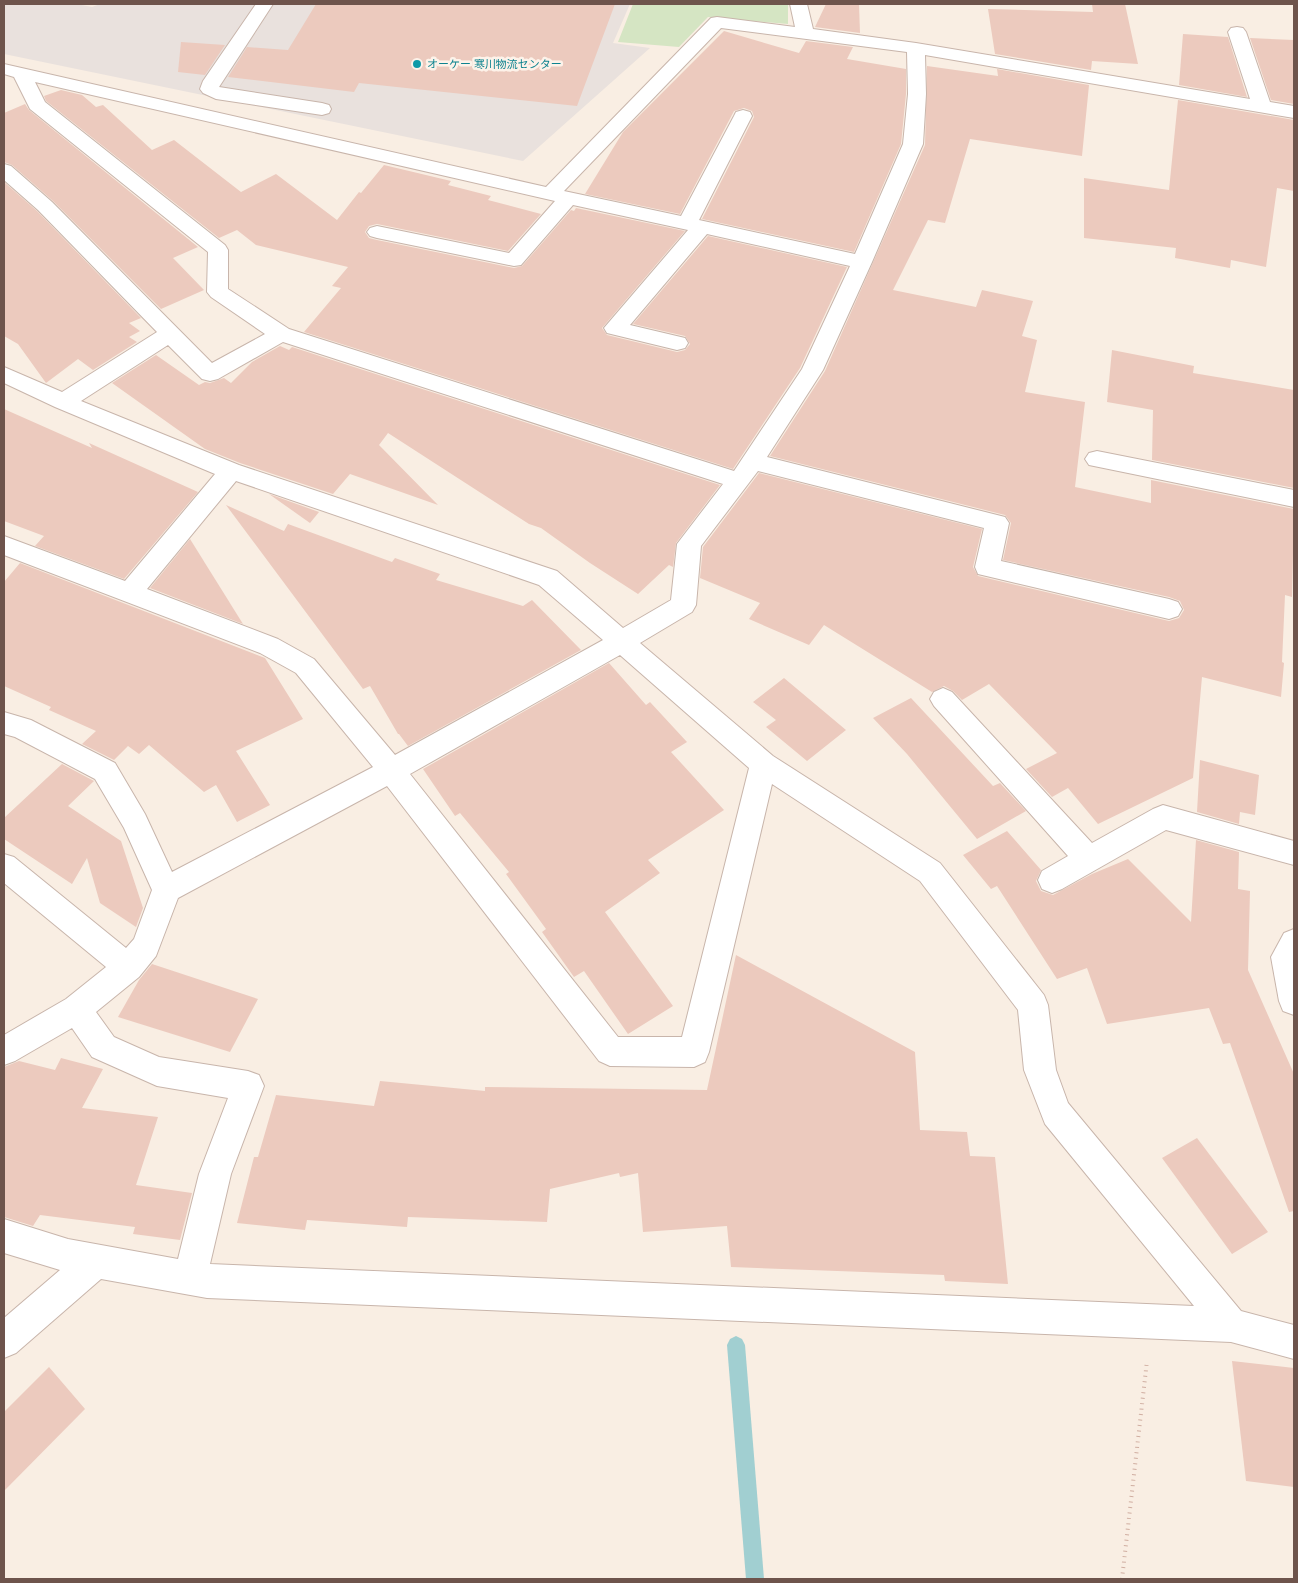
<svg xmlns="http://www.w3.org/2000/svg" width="1298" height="1583" font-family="'Varela Round','Noto Sans JP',sans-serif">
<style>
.industrial{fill:#e9e1dd}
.green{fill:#d5e5c3}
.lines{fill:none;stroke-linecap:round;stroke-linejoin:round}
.stream{fill:#a1cfd1;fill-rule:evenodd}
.building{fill:#eccabe}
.minor-casing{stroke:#c8b5ab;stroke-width:2}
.path{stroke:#d0aea1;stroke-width:4;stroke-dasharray:1 4.5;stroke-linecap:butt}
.minor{fill:#fff;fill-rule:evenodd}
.culture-dot{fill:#0f9aa8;stroke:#fdf2e9;stroke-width:2}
.labels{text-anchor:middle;stroke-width:5;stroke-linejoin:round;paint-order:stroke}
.far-culture-label{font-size:11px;fill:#0d838f;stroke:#fdf2e9;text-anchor:start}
</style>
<rect width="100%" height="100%" fill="#f9eee3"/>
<path class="industrial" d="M4 4H77L92 7 100 4H630L613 43 650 48 523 161 4 54Z"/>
<path class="green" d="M633 4H788V24L708 17 679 47 618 42Z"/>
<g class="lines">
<path class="stream" d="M736 1336 742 1339 745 1345 764 1579H746L727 1345 730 1339Z"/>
</g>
<g class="building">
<path d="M316 4H615L577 106 359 83 354 92 228 77 247 47 288 50Z"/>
<path d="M826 4H859L860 33 815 27Z"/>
<path d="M1092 4H1125L1138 64 1092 61 1091 70 995 54 988 9 1093 12Z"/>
<path d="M724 31 799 53 806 41 853 47 847 59 906 69V94L901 144 854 252 702 219 754 117 752 111 744 108 734 111 680 214 585 194 623 132Z"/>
<path d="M1183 34 1228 37 1247 97 1179 85Z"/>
<path d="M1250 38 1294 40V104L1271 100Z"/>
<path d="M181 42 225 45 205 75 178 72Z"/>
<path d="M927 66 998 76 997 69 1089 85 1082 156 970 139 945 223 928 220 893 290 976 307 982 290 1033 301 1022 336 1037 340 1025 392 1085 402 1075 487 1151 503V480L1294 509 1292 597 1285 595 1282 662 1284 663 1281 697 1202 677 1193 778 1098 824 1068 788 1052 797 1026 769 1057 753 989 684 962 700 953 691 944 686 932 692 824 625 809 645 749 619 760 603 700 578 703 547 759 473 982 529 973 567 978 576 1169 621 1179 618 1184 610 1180 601 1169 597 1003 560 1011 523 1005 515 770 456 825 371 925 145Z"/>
<path d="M61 90 82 95 96 107 103 105 152 150 174 140 241 192 276 174 337 220 359 192 361 193 384 165 451 181 448 185 491 196 488 200 541 214 508 251 377 224 369 226 365 232 369 238 377 240 514 268 522 266 571 210 574 211 576 208 685 231 602 328 607 335 677 352 685 350 690 344 685 336 633 324 708 236 847 267 800 368 733 469 304 332 341 288 332 286 348 267 256 245 237 230 219 238 46 101 44 96Z"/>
<path d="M1178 100 1294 120V191L1277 188 1266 267 1231 260 1230 268 1175 258 1176 248 1084 238V178L1169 190Z"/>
<path d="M25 104 29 110 198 247 173 258 204 290 161 309 53 201 12 165 4 162V113Z"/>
<path d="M4 182 37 211 141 318 129 323 140 331 129 337 137 342 93 370 78 359 46 383 18 344 4 336Z"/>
<path d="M280 346 289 350 292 347 720 485 676 543 673 567 669 565 638 594 590 563 541 528 529 524 388 433 379 445 438 505 350 474 333 494 240 463 205 449 112 383 156 355 199 385 205 382 210 383 224 378 231 383 252 362Z"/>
<path d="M1112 350 1194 366 1193 373 1294 390V488L1152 460 1153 410 1107 402Z"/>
<path d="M4 409 92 448 89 443 198 492 124 579 35 546 44 536 4 521Z"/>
<path d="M269 494 319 512 310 523Z"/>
<path d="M226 505 284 531 288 524 392 562 395 558 440 574 436 580 523 606 532 600 581 650 408 746 399 734H398L370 686 363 689Z"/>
<path d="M190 539 243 624 150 588Z"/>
<path d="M20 563 265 658 303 719 236 751 270 805 237 822 216 785 204 792 149 745 139 754 128 746 114 760 82 744 96 731 49 710 51 707 4 686V582Z"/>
<path d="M609 663 646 705 650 702 687 742 671 752 724 810 648 860 660 873 605 912 673 1006 628 1034 584 971 574 977 542 932 546 929 506 874 509 872 460 813 455 816 423 769Z"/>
<path d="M784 678 846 730 807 761 766 727 776 720 753 702Z"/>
<path d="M911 698 993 786 1000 783 1026 811 977 839 907 754 873 718Z"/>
<path d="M1200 760 1259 775 1255 815 1240 812 1239 824 1197 812Z"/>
<path d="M62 764 94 781 68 806 121 841 143 908 136 927 100 903 87 858 72 884 4 839V818Z"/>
<path d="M1007 831 1041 870 1036 881 1041 891 1053 895 1092 874 1128 859 1191 922 1196 840 1239 852 1238 889 1250 891 1248 970 1294 1074V1211L1289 1212 1230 1043 1223 1044 1209 1008 1107 1024 1087 968 1057 979 997 886 991 889 963 855Z"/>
<path d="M736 955 915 1052 920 1130 967 1132 970 1156 995 1157 1008 1284 945 1281 944 1275 731 1267 727 1226 643 1232 638 1173 620 1177 619 1173 550 1189 547 1222 408 1217 407 1227 307 1220 305 1230 237 1223 254 1157H258L276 1095 374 1106 380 1081 485 1091V1087L707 1090Z"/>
<path d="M152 964 258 999 230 1052 118 1017 139 980Z"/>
<path d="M61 1058 103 1069 82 1108 158 1117 136 1185 192 1193 180 1240 133 1234 135 1227 40 1215 33 1226 4 1217V1067L19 1061 55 1070Z"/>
<path d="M1197 1138 1268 1232 1232 1254 1162 1158Z"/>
<path d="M1232 1361 1294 1368V1487L1246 1481Z"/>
<path d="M49 1367 85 1409 4 1491V1412Z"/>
</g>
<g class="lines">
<g class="minor-casing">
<g id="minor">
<path d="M256 4H273L219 87 322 103 329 105 331 109 329 113 322 115 216 99 203 93 200 89 203 81Z"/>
<path d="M790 4H807L813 29 916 43 1250 99 1228 32 1231 28 1237 27 1243 28 1246 32 1270 102 1294 106V118L925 55 926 94 923 144 872 262 823 370 767 457 1005 517 1009 523 1001 561 1169 599 1178 602 1182 609 1178 616 1169 619 978 574 975 567 984 528 758 471 701 546 696 605 692 612 640 643 773 756 940 863 1044 995 1048 1005 1056 1070 1068 1103 1241 1311 1294 1325V1359L1231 1342 207 1298 101 1279 16 1353 4 1358V1318L60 1270 4 1253V1219L68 1239 178 1259 199 1174 228 1098 157 1086 92 1057 72 1028 15 1061 4 1065V1035L66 999 106 967 4 883V854L14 857 126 948 134 939 152 890 124 828 95 779 15 737 4 734V712L31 720 115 763 145 814 172 872 373 767 296 673 260 653 4 555V536L125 581 215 474 55 407 4 383V367L62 392 157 332 38 210 4 180V164L11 166 52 202 212 363 265 334 211 297 207 292 208 252 30 109 14 77 4 74V64L546 187 711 18 717 17 795 27ZM721 28 907 52 908 94 903 144 855 254 699 220 752 116 750 112 743 110 736 112 734 116 681 216 564 191ZM35 82 555 201 509 253 377 226 370 228 367 232 370 236 377 238 514 266 521 265 573 205 688 230 604 328 607 333 677 350 685 348 688 343 685 338 630 325 707 234 850 266 802 369 734 471 289 329 228 289V250L225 245 45 102ZM283 342 723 484 677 544 671 600 623 628 557 571 239 465 81 401 168 345 202 379 210 381 218 379ZM236 481 539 585 603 640 395 755 314 659 278 639 147 589ZM620 655 749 768 682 1037H618L410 774ZM772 784 920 881 1018 1010 1024 1070 1045 1124 1194 1306 210 1264 231 1174 264 1086 259 1075 248 1071 159 1057 114 1037 96 1012 139 977 156 956 178 898 387 786 599 1061 610 1066 694 1067 705 1062 709 1052Z"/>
<path d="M1097 451 1294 490V507L1089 465 1085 459 1089 453Z"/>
<path d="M943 688 952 692 1092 843 1153 809 1163 805 1294 841V865L1166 830 1062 889 1052 893 1042 889 1038 880 1042 871 1068 856 934 706 930 699 934 692Z"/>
<path d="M1294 929V1015L1283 1011 1279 1001 1271 957 1284 933Z"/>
</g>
</g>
<path class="path" d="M1122 1579 1147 1361"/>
<use href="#minor" class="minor"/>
</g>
<circle class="culture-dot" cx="417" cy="64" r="5"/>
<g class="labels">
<g class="far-culture-label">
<text x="427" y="68">オーケー 寒川物流センター</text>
</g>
</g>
<rect width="1298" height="1583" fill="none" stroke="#6e544c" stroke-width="10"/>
</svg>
